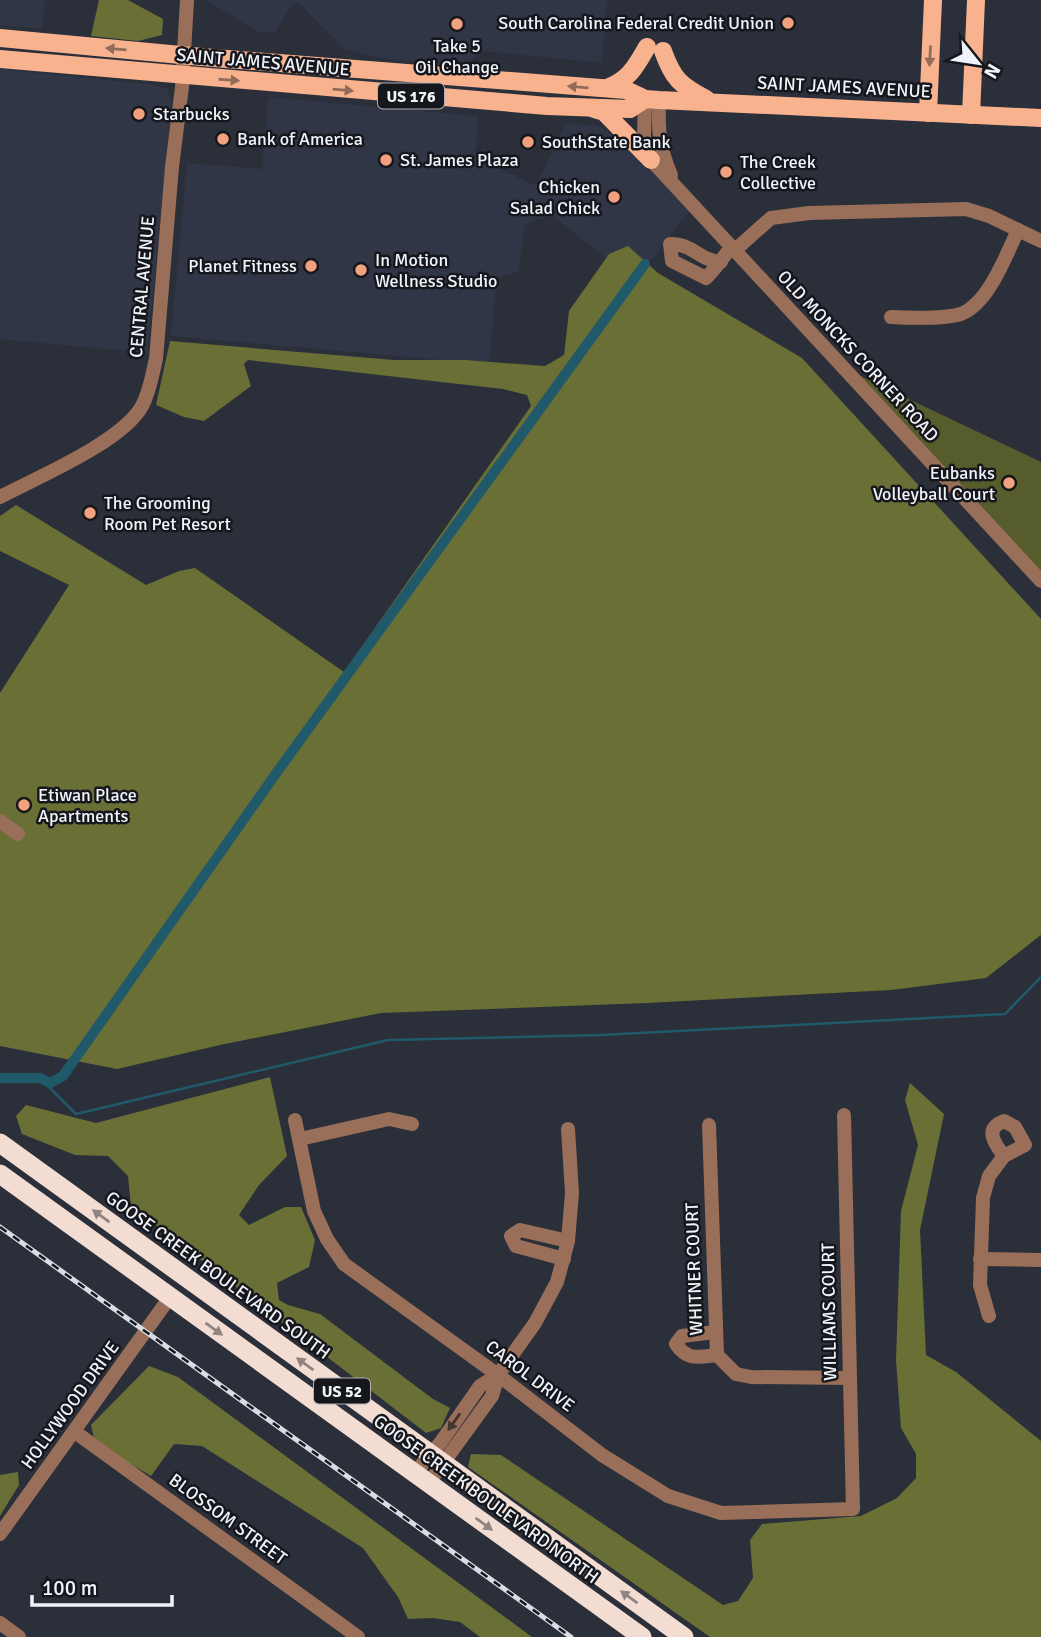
<svg xmlns="http://www.w3.org/2000/svg" width="1041" height="1637" font-family="Signika,sans-serif">
<style>
.built{fill:#313647}
.green{fill:#575c2d}
.forest{fill:#696f35}
.lines{fill:none;stroke-linecap:round;stroke-linejoin:round}
.stream{stroke:#205a6a;stroke-width:2.5}
.canal{stroke:#205a6a;stroke-width:10}
.minor{stroke:#996f59;stroke-width:14}
.major{stroke:#f8b28e;stroke-width:18}
.highway{stroke:#f3ddd2;stroke-width:19}
.rail-casing{stroke:#d9dce4;stroke-width:5}
.rail{stroke:#16171c;stroke-width:2.5;stroke-dasharray:8;stroke-linecap:butt}
.oneway{fill:#926c5b}
.oneway2{fill:#908480}
.oneway3{fill:#443631}
.poi-dot{fill:#f2a17e;stroke:#16171c;stroke-width:2.5}
.labels{text-anchor:middle;stroke-width:5;stroke-linejoin:round;paint-order:stroke}
.shield{fill:#16171c;stroke:#afb1b7;stroke-width:2}
.shield-label{font-size:16px;font-weight:bold;fill:#f0f3fa}
.poi-label{font-size:18px;fill:#f0f3fa;stroke:#16171c;text-anchor:start}
.street-label{font-size:18px;fill:#f0f3fa;stroke:#16171c}
</style>
<rect width="100%" height="100%" fill="#2b2f3a"/>
<g class="built">
<path d="M0 0H45L42 29 0 25Z"/>
<path d="M206 0H607L602 63 482 51 461 68 380 58 344 49 299 3H293L275 32 261 33Z"/>
<path d="M0 69 154 85 167 89 172 104 147 353 0 339Z"/>
<path d="M268 97 478 116 475 157 536 186 566 123 600 126 697 201 642 272 619 268 551 215 525 224 518 272 497 277 489 364 171 336 187 163 262 169Z"/>
</g>
<path class="green" d="M854 373 1041 462V573Z"/>
<g class="forest">
<path d="M99 0H128L163 19 162 35 138 41 91 36Z"/>
<path d="M628 246 658 273 802 358 1041 619V935L986 978 891 990 647 1003 381 1013 220 1045 117 1069 0 1046V693L69 585 0 551V516L16 505 146 585 179 571 195 568 344 672 531 406 527 395 503 389 248 360 244 364 251 386 204 421 184 417 156 405 170 341 394 360H465L545 366 564 355 569 311 609 254Z"/>
<path d="M270 1077 287 1156 259 1185 239 1215 249 1225 285 1207H301L315 1240 309 1267 277 1283 279 1300 288 1305 320 1314 433 1399 450 1408 441 1428 426 1433 131 1206 128 1176 108 1156 75 1155 22 1134 16 1116 26 1105 96 1123Z"/>
<path d="M910 1083 944 1114 920 1230 926 1355 956 1372 1041 1441V1637H710L468 1467 471 1454 501 1455 723 1605 738 1601 753 1578 750 1540 762 1524 861 1516 897 1498 916 1478V1454L901 1428 896 1360 901 1211 918 1145 905 1100Z"/>
<path d="M149 1366 178 1377 532 1637H480L460 1622 433 1618 408 1619 398 1597 363 1548 202 1446 174 1444 151 1476 95 1443 91 1425Z"/>
<path d="M18 1472 19 1485 0 1516V1475Z"/>
</g>
<g class="lines">
<path class="stream" d="M40 1078 76 1114 388 1040 601 1035 1005 1014 1041 977"/>
<path class="canal" d="M0 1078H40L50 1083 63 1076 277 772 645 264"/>
<g class="minor">
<path d="M645 99 644 137 651 160 1041 581"/>
<path d="M659 100C658 130 659 147 671 175"/>
<path d="M734 251 771 218 809 213 966 209 989 216 1041 241"/>
<path d="M721 262C698 260 694 244 670 244L672 261 706 278C716 268 723 258 731 247"/>
<path d="M891 317C908 318 946 319 961 314 989 303 1006 255 1018 230"/>
<path d="M0 497C38 477 122 442 142 406 150 391 152 375 156 359L172 167 182 87 187 0"/>
<path d="M0 821 18 834"/>
<path d="M295 1120 314 1211 327 1239 344 1264 498 1375 602 1455 668 1496 721 1513 853 1509 844 1115"/>
<path d="M709 1125 717 1355 736 1374 751 1377 850 1378"/>
<path d="M300 1139 389 1119 412 1124"/>
<path d="M564 1259 516 1246 511 1236 520 1230 568 1241"/>
<path d="M980 1259 1041 1260"/>
<path d="M989 1316 980 1285 983 1198 989 1176 1004 1156 1025 1145 1015 1127 1004 1121C984 1129 994 1143 1004 1156"/>
<path d="M715 1332 682 1336 676 1344C687 1361 699 1357 717 1355"/>
<path d="M75 1432 358 1637"/>
<path d="M414 1474 441 1442 480 1386 498 1375"/>
<path d="M428 1484 492 1396 498 1375 535 1323 557 1282 568 1241 572 1193 568 1129"/>
<path d="M0 1534 170 1297"/>
<path d="M0 1623 19 1637"/>
</g>
<g class="major">
<path d="M0 38 202 57 626 90 645 99 659 100 1041 118"/>
<path d="M663 51C673 79 680 85 706 99"/>
<path d="M0 59 547 106 630 109 645 99"/>
<path d="M607 88C629 80 636 66 647 47"/>
<path d="M594 109 604 112 651 160"/>
<path d="M928 113 933 0"/>
<path d="M971 115 976 0"/>
</g>
<g class="highway">
<path d="M0 1143 684 1637"/>
<path d="M0 1174 642 1637"/>
</g>
<g class="rail-casing">
<path id="rail" d="M0 1227 571 1637"/>
</g>
<use href="#rail" class="rail"/>
</g>
<defs><path id="oneway-solid" d="M-6-.8H1V-3.2L6.5 0L1 3.2V.8H-6Z" transform="scale(1.75)"/></defs>
<g class="oneway">
<use href="#oneway-solid" transform="translate(116 49) rotate(-175)"/>
<use href="#oneway-solid" transform="translate(930 56) rotate(93)"/>
<use href="#oneway-solid" transform="translate(229 80) rotate(4)"/>
<use href="#oneway-solid" transform="translate(578 87) rotate(-175)"/>
<use href="#oneway-solid" transform="translate(343 90) rotate(5)"/>
</g>
<g class="oneway2">
<use href="#oneway-solid" transform="translate(101 1216) rotate(-144)"/>
<use href="#oneway-solid" transform="translate(214 1329) rotate(36)"/>
<use href="#oneway-solid" transform="translate(305 1364) rotate(-144)"/>
<use href="#oneway-solid" transform="translate(484 1524) rotate(36)"/>
<use href="#oneway-solid" transform="translate(629 1597) rotate(-144)"/>
</g>
<use class="oneway3" href="#oneway-solid" transform="translate(454 1422) rotate(125)"/>
<g class="poi-dot">
<circle cx="788" cy="23" r="7"/>
<circle cx="457" cy="24" r="7"/>
<circle cx="139" cy="114" r="7"/>
<circle cx="223" cy="139" r="7"/>
<circle cx="528" cy="142" r="7"/>
<circle cx="386" cy="160" r="7"/>
<circle cx="726" cy="172" r="7"/>
<circle cx="614" cy="197" r="7"/>
<circle cx="311" cy="266" r="7"/>
<circle cx="361" cy="270" r="7"/>
<circle cx="1009" cy="483" r="7"/>
<circle cx="90" cy="513" r="7"/>
<circle cx="24" cy="805" r="7"/>
</g>
<g class="labels">
<g class="shield">
<rect x="378" y="83.5" width="66" height="25" rx="5"/>
<rect x="314" y="1378.5" width="56" height="25" rx="5"/>
</g>
<g class="shield-label">
<text x="411" y="102">US 176</text>
<text x="342" y="1397">US 52</text>
</g>
<g class="poi-label">
<text x="774" y="29" text-anchor="end">South Carolina Federal Credit Union</text>
<text x="457" y="52" text-anchor="middle">Take 5<tspan x="457" dy="21">Oil Change</tspan></text>
<text x="153" y="120">Starbucks</text>
<text x="237" y="145">Bank of America</text>
<text x="542" y="148">SouthState Bank</text>
<text x="400" y="166">St. James Plaza</text>
<text x="740" y="168">The Creek<tspan x="740" dy="21">Collective</tspan></text>
<text x="600" y="193" text-anchor="end">Chicken<tspan x="600" dy="21">Salad Chick</tspan></text>
<text x="375" y="266">In Motion<tspan x="375" dy="21">Wellness Studio</tspan></text>
<text x="297" y="272" text-anchor="end">Planet Fitness</text>
<text x="995" y="479" text-anchor="end">Eubanks<tspan x="995" dy="21">Volleyball Court</tspan></text>
<text x="104" y="509">The Grooming<tspan x="104" dy="21">Room Pet Resort</tspan></text>
<text x="38" y="801">Etiwan Place<tspan x="38" dy="21">Apartments</tspan></text>
</g>
<g class="street-label">
<text transform="translate(263 62) rotate(5)" y="6">SAINT JAMES AVENUE</text>
<text transform="translate(844 87) rotate(3)" y="6">SAINT JAMES AVENUE</text>
<text transform="translate(142 287) rotate(-85)" y="6">CENTRAL AVENUE</text>
<text transform="translate(858 356) rotate(47)" y="6">OLD MONCKS CORNER ROAD</text>
<text transform="translate(694 1269) rotate(-92)" y="6">WHITNER COURT</text>
<text transform="translate(218 1275) rotate(36)" y="6">GOOSE CREEK BOULEVARD SOUTH</text>
<text transform="translate(829 1312) rotate(-91)" y="6">WILLIAMS COURT</text>
<text transform="translate(530 1376) rotate(37)" y="6">CAROL DRIVE</text>
<text transform="translate(70 1405) rotate(-54)" y="6">HOLLYWOOD DRIVE</text>
<text transform="translate(486 1499) rotate(36)" y="6">GOOSE CREEK BOULEVARD NORTH</text>
<text transform="translate(228 1519) rotate(36)" y="6">BLOSSOM STREET</text>
</g>
</g>
<g transform="translate(978 63) rotate(120)" stroke="#16171c" stroke-width="5" paint-order="stroke">
<path d="M0-5L12 26L0 18L-12 26Z" fill="#f0f3fa"/>
<text y="-10" font-size="19" font-weight="bold" text-anchor="middle" fill="#f0f3fa">N</text>
</g>
<path d="M32 1595v10h140v-10" fill="none" stroke="#f0f3fa" stroke-width="3.5"/>
<text x="42" y="1595" font-size="21" fill="#f0f3fa" stroke="#16171c" stroke-width="5" paint-order="stroke">100 m</text>
</svg>
